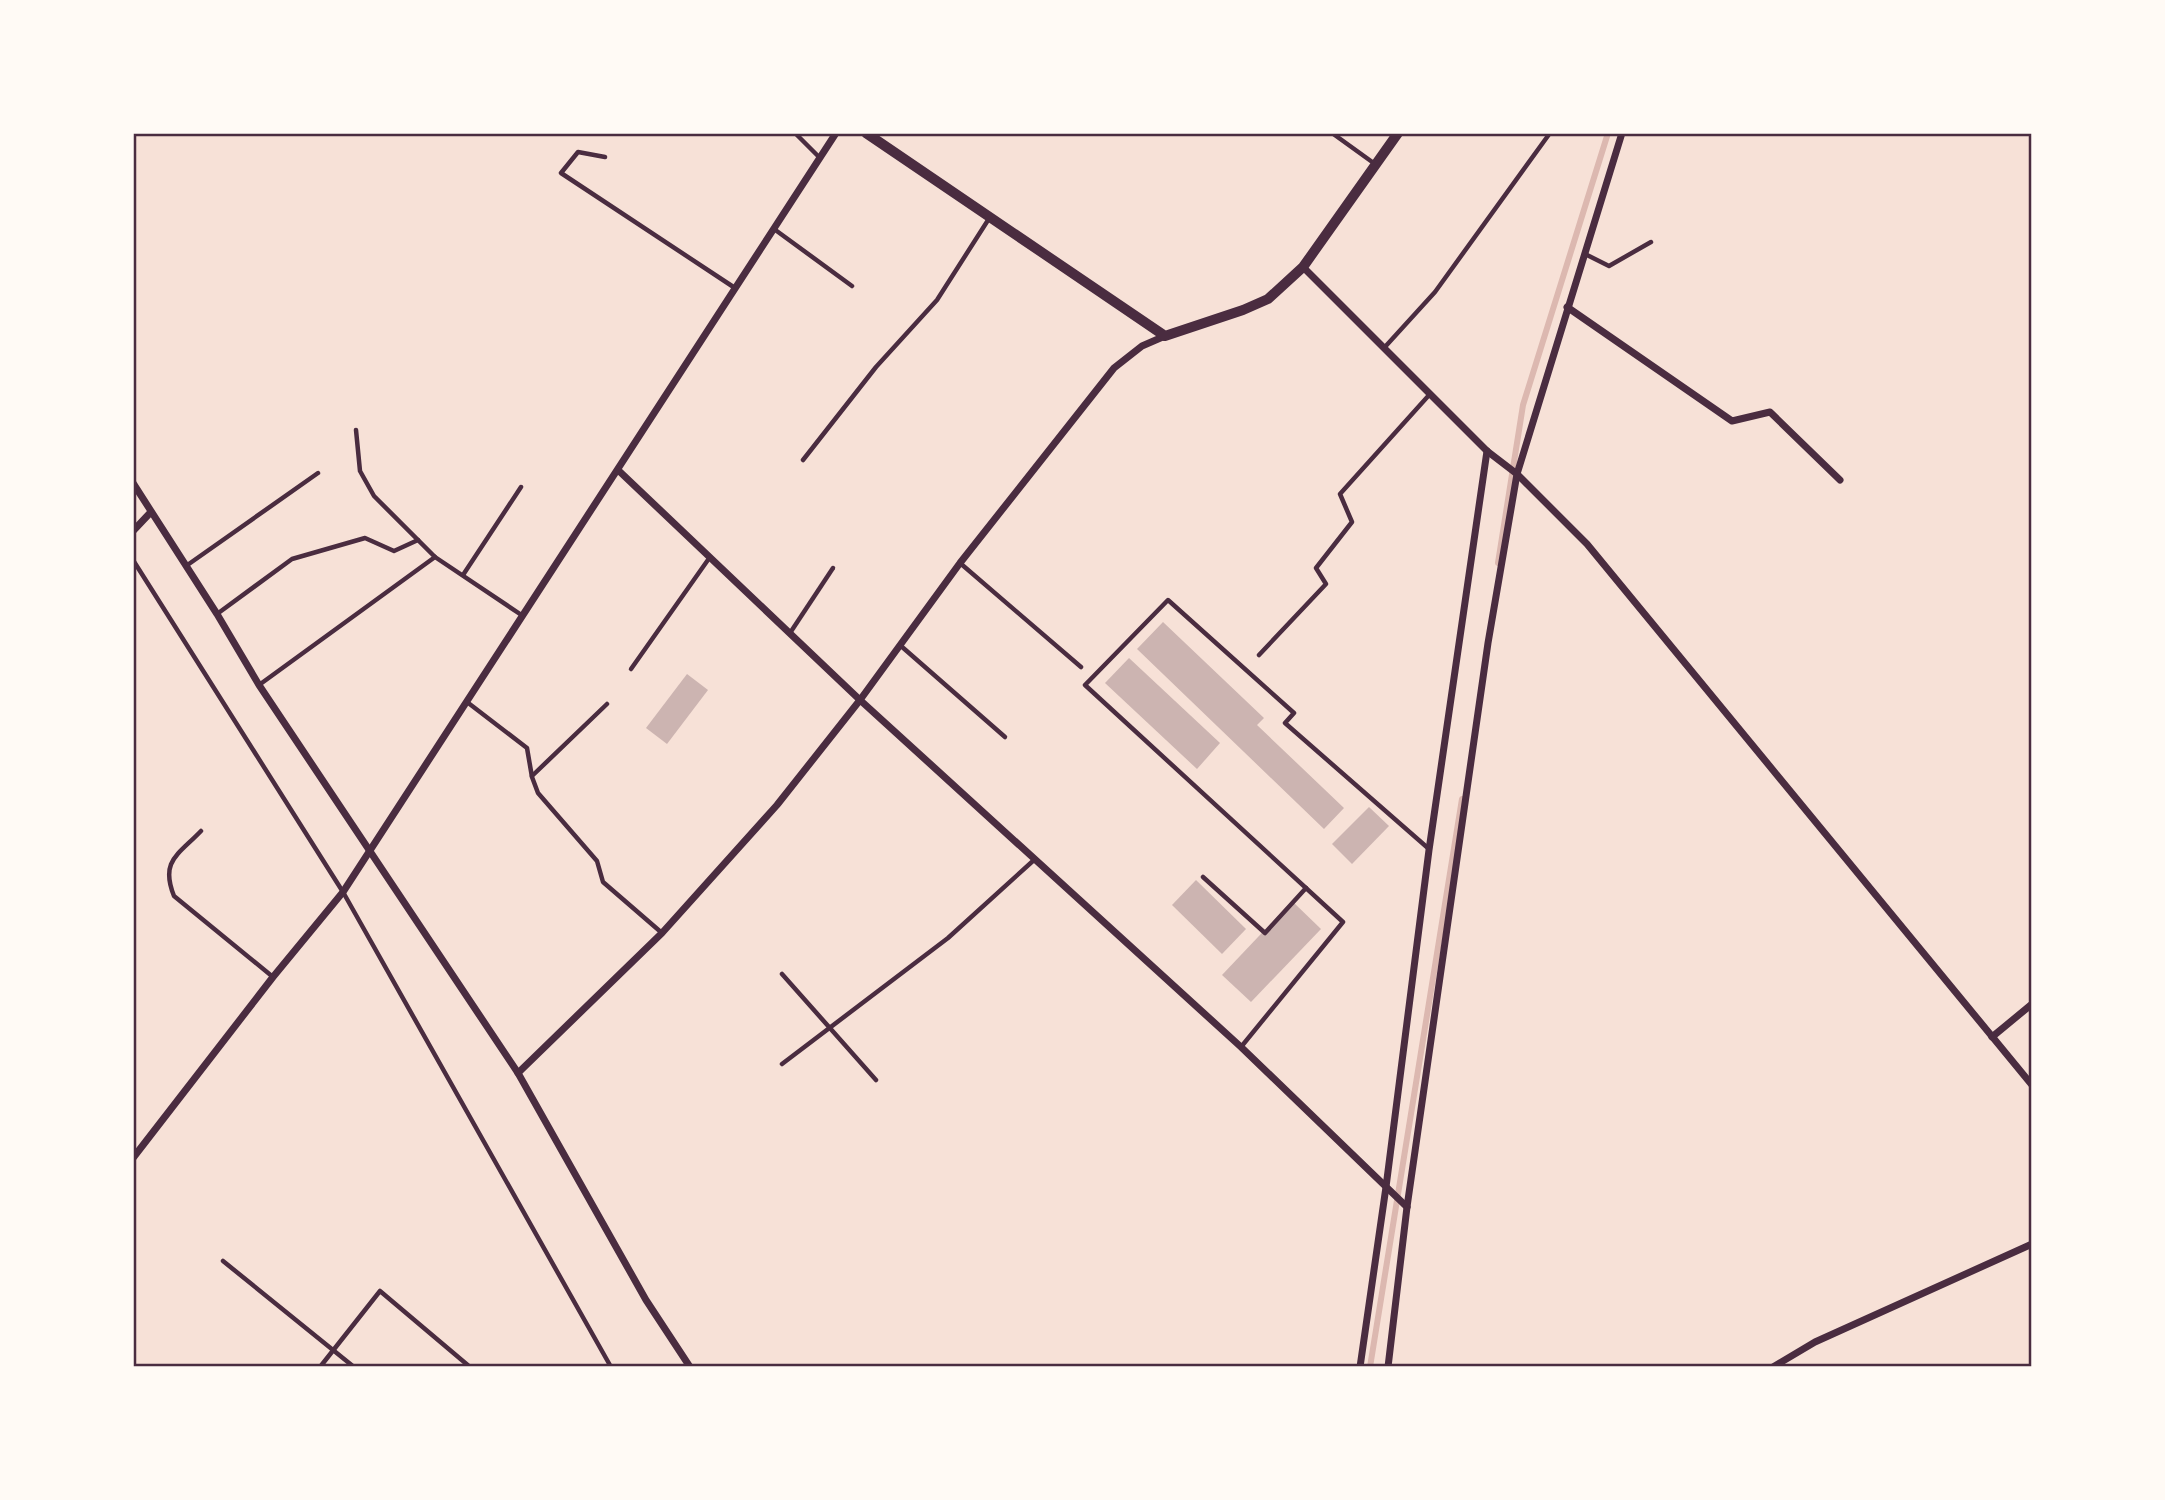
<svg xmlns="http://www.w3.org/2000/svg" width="2165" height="1500" font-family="'Sofia Sans Condensed',sans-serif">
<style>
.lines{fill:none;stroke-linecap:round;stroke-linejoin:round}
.stream{stroke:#dcb8b0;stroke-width:6}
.building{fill:#ccb4b1}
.service{stroke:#4a2c40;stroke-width:4.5}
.minor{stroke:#4a2c40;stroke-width:7}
.tertiary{stroke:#4a2c40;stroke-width:10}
.neatline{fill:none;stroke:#4a2c40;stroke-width:2.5}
</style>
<rect width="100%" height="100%" fill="#f7e1d7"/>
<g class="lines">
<g class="stream">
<path d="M1498 563 1523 405 1608 133"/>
<path d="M1370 1367 1462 799"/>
</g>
</g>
<g class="building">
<path d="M1163 622 1264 718 1257 725 1344 808 1324 829 1137 649Z"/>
<path d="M1129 658 1220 743 1197 769 1105 683Z"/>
<path d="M687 674 708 690 667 744 646 728Z"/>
<path d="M1369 807 1389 826 1352 864 1332 844Z"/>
<path d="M1196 880 1246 929 1222 954 1172 905Z"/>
<path d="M1292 901 1321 929 1251 1002 1222 975Z"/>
</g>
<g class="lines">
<g class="service">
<path d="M795 133 820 158"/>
<path d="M1332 133 1375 164"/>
<path d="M605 157 578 152 561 173 735 288"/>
<path d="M774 229 852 286"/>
<path d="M1585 254 1609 266 1651 242"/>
<path d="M1384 348 1435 292 1550 133"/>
<path d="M356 430 360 471 374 496 435 557 523 616"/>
<path d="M803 460 876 367 937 300 990 217"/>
<path d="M133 560 343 892 611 1367"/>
<path d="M960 563 1081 667"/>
<path d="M186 566 318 473"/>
<path d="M463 575 521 487"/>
<path d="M217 614 292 559 365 538 394 551 418 540"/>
<path d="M790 633 833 568"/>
<path d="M901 646 1005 737"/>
<path d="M1259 655 1326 584 1316 568 1352 522 1340 494 1430 394"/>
<path d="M631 669 710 557"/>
<path d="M259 685 435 557"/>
<path d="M467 702 527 748 532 777 538 793 597 861 603 882 662 933"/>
<path d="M532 776 607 704"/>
<path d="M201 831C178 855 160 861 174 896L273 977"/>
<path d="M1203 877 1265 933 1306 888"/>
<path d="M782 974 876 1080"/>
<path d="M1241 1047 1343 922 1085 685 1168 600 1294 713 1285 723 1429 849"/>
<path d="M782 1064 948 938 1034 860"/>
<path d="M223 1261 354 1367"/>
<path d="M320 1367 380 1291 470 1367"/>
</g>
<g class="minor">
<path d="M1303 267 1487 451 1517 474 1587 544 2032 1085"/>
<path d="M1567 307 1732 421 1770 412 1840 480"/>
<path d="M618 470 860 700 1241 1047 1407 1207"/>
<path d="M133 483 217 614 259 685 518 1073 646 1300 690 1367"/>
<path d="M133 531 150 513"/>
<path d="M1992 1037 2032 1004"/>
<path d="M518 1073 662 933 777 805 860 700 960 563 1114 368 1142 346 1165 336"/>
<path d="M133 1158 273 977 343 892 836 133"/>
<path d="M1360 1367 1386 1187 1429 850 1487 451"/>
<path d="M1388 1367 1407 1207 1488 643 1517 474 1622 133"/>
<path d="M1773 1367 1815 1342 2032 1244"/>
</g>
<path class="tertiary" d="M866 133 1165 336 1243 310 1268 299 1303 267 1398 133"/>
</g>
<rect width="2165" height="1500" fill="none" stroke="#fffaf5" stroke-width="270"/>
<rect x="135" y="135" width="1895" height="1230" class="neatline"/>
</svg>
